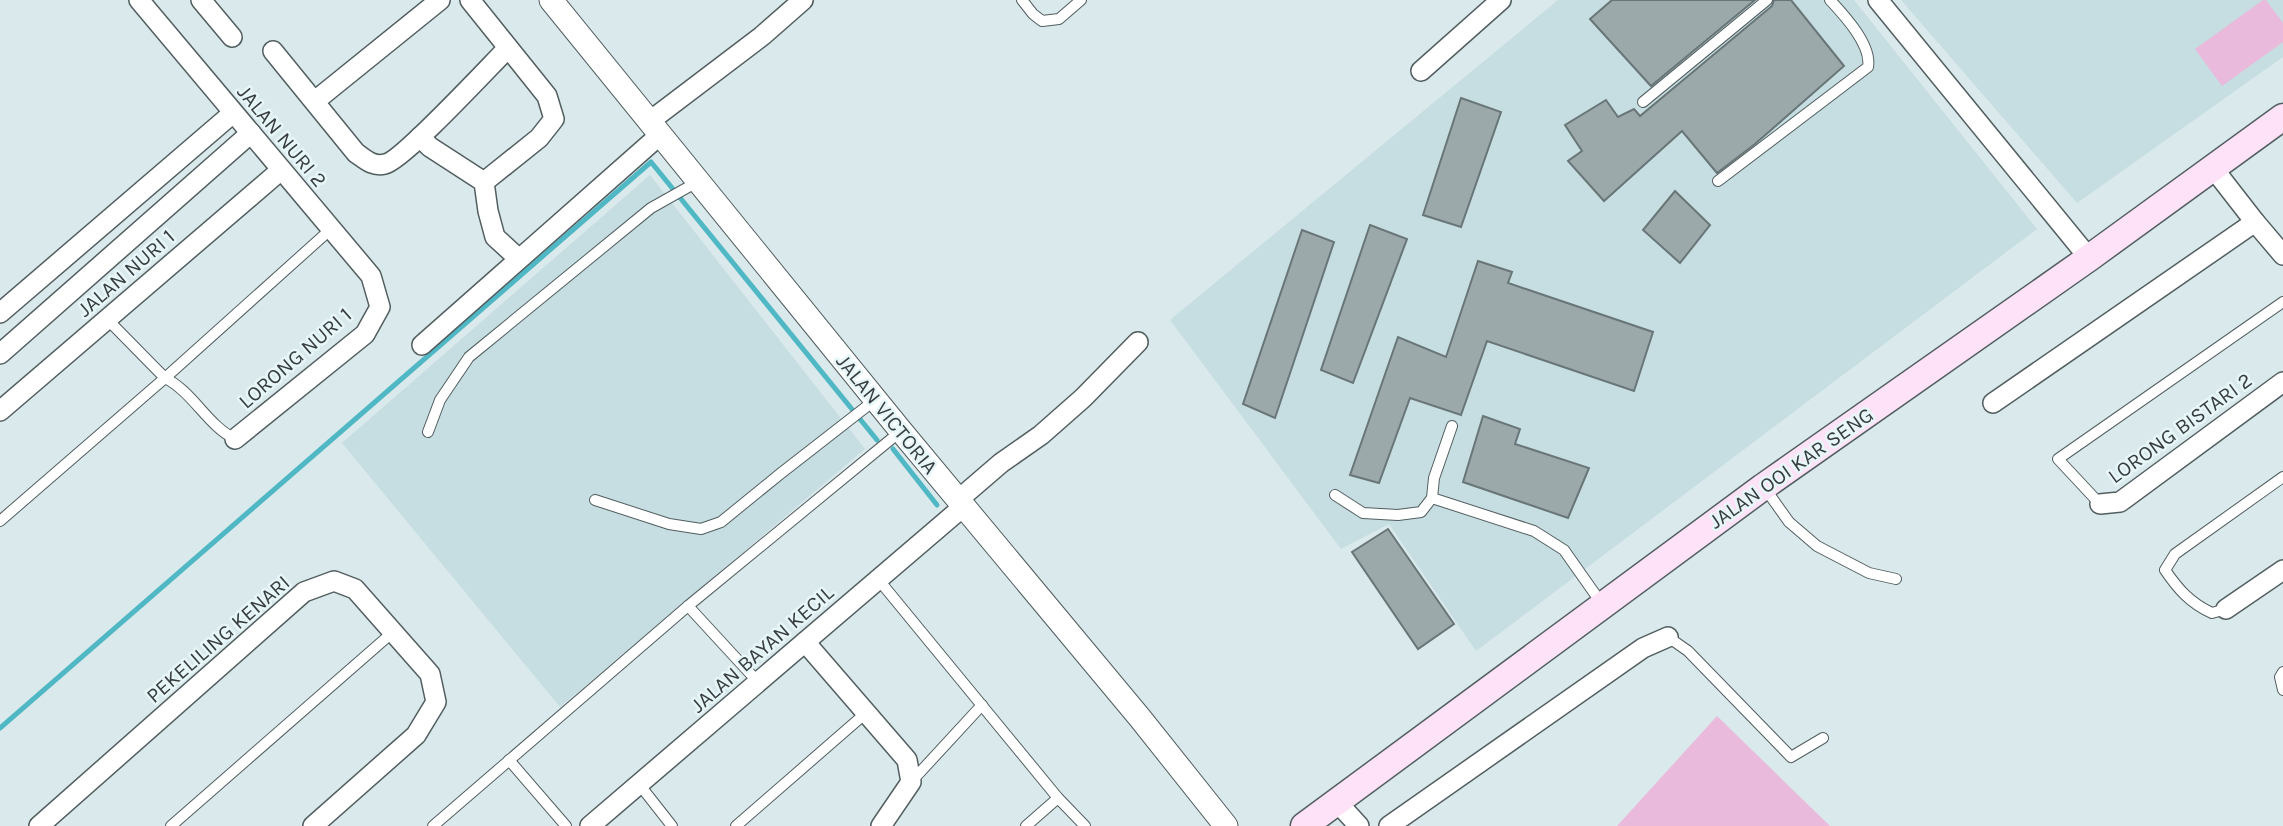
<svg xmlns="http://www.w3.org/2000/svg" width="2283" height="826" font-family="Karla,sans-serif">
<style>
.built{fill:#c6dee1}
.green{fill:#e9badc}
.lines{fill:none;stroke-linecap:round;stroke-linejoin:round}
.stream{stroke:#50b8c4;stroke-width:5}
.building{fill:#9ba9ab;stroke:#697678;stroke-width:2}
.service-casing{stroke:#525e60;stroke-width:12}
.minor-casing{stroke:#525e60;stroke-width:22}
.tertiary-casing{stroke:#525e60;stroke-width:25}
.secondary-casing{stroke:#525e60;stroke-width:29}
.service{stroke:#fff;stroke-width:10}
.minor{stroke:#fff;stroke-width:19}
.tertiary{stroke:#fff;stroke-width:23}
.secondary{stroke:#fee2f7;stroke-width:26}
.labels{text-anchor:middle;stroke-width:5;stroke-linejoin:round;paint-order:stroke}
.street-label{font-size:21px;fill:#383e3f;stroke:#e7f6f8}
</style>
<rect width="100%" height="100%" fill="#dae9eb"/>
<g class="built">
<path d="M1558 0H1854L2037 229 1476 651 1389 524 1341 549 1170 320Z"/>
<path d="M1901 0H2283V57L2077 203Z"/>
<path d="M650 175 865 449 560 707 342 443Z"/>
</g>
<g class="green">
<path d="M2263 0H2266L2283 23V42L2222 86 2195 49Z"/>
<path d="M1717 716 1830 826H1617Z"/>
</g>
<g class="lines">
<g class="stream">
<path d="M893 449 937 505"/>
<path d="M0 728 651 162 877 440"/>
</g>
</g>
<g class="building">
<path d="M1612 0H1755L1651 86 1590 19Z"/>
<path d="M1774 0H1791L1844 66 1755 144 1717 173 1682 131 1604 201 1568 161 1582 151 1565 125 1606 100 1618 117 1634 109 1640 116 1772 6Z"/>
<path d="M1461 98 1501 112 1461 227 1423 215Z"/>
<path d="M1675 191 1710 225 1680 263 1643 230Z"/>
<path d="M1370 225 1407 239 1353 383 1321 370Z"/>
<path d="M1302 230 1334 242 1275 418 1243 404Z"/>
<path d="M1478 261 1512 272 1508 283 1653 332 1634 391 1487 341 1461 415 1410 398 1379 483 1350 475 1398 337 1446 357Z"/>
<path d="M1483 416 1520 429 1515 444 1589 468 1568 518 1463 482Z"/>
<path d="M1388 529 1454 624 1418 649 1352 552Z"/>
</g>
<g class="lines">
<g class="service-casing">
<g id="service">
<path d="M1022 0 1033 14 1042 21 1059 19 1081 0"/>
<path d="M1643 102 1767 0"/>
<path d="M1718 181 1868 67C1872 45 1844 15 1830 0"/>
<path d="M107 319 165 378 331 229"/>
<path d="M1452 426 1434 478 1432 498 1534 531 1564 550 1602 604"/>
<path d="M428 432 440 400 469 357 651 208 699 181"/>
<path d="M1764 487 1789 522 1817 546 1869 573 1896 579"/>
<path d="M1335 495 1363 513 1398 515 1421 512 1432 498"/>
<path d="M595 500 669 524 701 529 721 522 780 474 875 400"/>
<path d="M2100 504 2058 459 2283 302"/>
<path d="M0 521 165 378C193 392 207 425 235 439"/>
<path d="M878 579 1058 798 1085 826"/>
<path d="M688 606 758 682"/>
<path d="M2226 609 2212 613C2190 603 2178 589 2165 570L2175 554 2283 477"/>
<path d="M1668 637 1688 651 1791 757 1823 738"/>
<path d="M2283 672 2280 677 2283 690"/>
<path d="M509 760 566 826"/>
<path d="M911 782 982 705"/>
<path d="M639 784 672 826"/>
<path d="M171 826 393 632"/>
<path d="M433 826 688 606 901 431"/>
<path d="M736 826 867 712"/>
<path d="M1026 826 1058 798"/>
</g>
</g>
<g class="minor-casing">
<g id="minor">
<path d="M139 0 371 276 380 307 365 334 235 439"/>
<path d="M201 0 232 37"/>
<path d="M470 0 547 96 554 119 539 138 484 182"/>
<path d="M1878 0 2089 258"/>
<path d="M273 51 356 153C365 159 372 167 385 164 402 161 489 67 507 49"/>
<path d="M1421 71 1501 0"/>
<path d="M315 101 440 0"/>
<path d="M650 121 762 36 803 0"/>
<path d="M420 137 430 147 484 182 488 211 495 237 518 258"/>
<path d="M2213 168 2255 222 2283 255"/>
<path d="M0 313 233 113"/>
<path d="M422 345 661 134"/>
<path d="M0 354 251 133"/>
<path d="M1993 403 2255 222"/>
<path d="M0 411 281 170"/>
<path d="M958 500 1001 463 1041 435 1083 398 1138 342"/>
<path d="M2100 504 2120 502 2283 382"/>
<path d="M2226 609 2283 570"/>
<path d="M805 642 907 760 911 782 881 826"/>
<path d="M1337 802 1359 826"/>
<path d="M39 826 304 592 334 581 355 589 430 674 436 702 416 735 313 826"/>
<path d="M590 826 964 506"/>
<path d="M1389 826 1643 648 1668 637"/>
</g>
</g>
<g class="tertiary-casing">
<path id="tertiary" d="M551 0 901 431 1140 718 1226 826"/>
</g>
<g class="secondary-casing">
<path id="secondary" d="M1304 826 1763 487 2089 258 2283 117"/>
</g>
<use href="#service" class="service"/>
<use href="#minor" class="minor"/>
<use href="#tertiary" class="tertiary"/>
<use href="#secondary" class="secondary"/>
</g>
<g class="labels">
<g class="street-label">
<text transform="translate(282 136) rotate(50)" y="7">JALAN NURI 2</text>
<text transform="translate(126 273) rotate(-41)" y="7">JALAN NURI 1</text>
<text transform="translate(295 358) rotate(-41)" y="7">LORONG NURI 1</text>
<text transform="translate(887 414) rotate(51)" y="7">JALAN VICTORIA</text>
<text transform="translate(2180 428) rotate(-36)" y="7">LORONG BISTARI 2</text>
<text transform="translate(1791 468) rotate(-35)" y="7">JALAN OOI KAR SENG</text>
<text transform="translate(218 639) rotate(-41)" y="7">PEKELILING KENARI</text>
<text transform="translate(762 649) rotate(-41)" y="7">JALAN BAYAN KECIL</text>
</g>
</g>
</svg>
